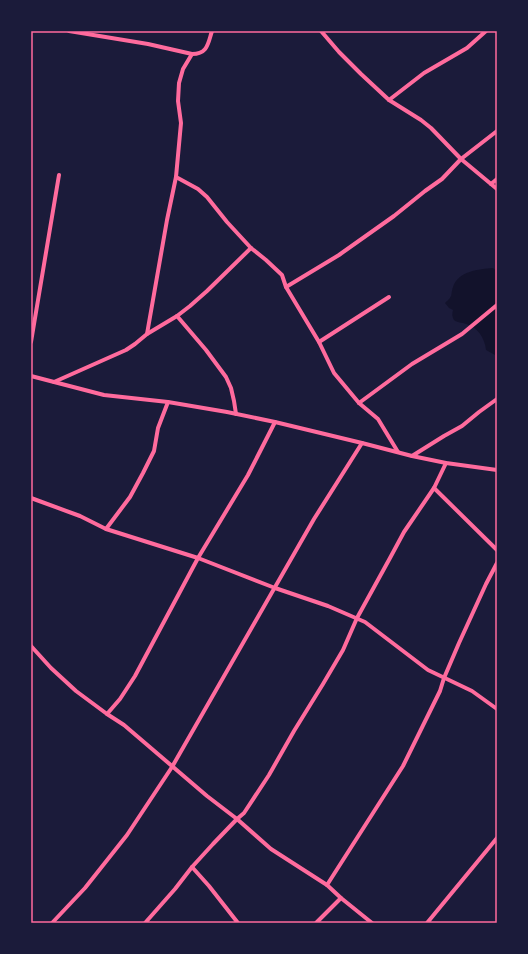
<svg xmlns="http://www.w3.org/2000/svg" width="528" height="954" font-family="'Public Sans',sans-serif">
<style>
.water{fill:#12122b}
.lines{fill:none;stroke-linecap:round;stroke-linejoin:round}
.minor{stroke:#ff6b9d;stroke-width:4}
.neatline{fill:none;stroke:#ff6b9d;stroke-width:1.5}
</style>
<rect width="100%" height="100%" fill="#1b1b3a"/>
<path class="water" d="M493 268 497 271V340L496 345 495 355 486 350C485 339 478 327 466 324 462 322 457 323 454 320 452 317 452 314 453 310L449 308 445 303C454 295 450 296 453 287 458 271 479 269 493 268Z"/>
<g class="lines">
<g class="minor">
<path d="M69 31 148 44 192 54C208 54 208 43 212 31"/>
<path d="M321 31 339 52 361 74 389 100 421 120 431 128 461 159 497 189"/>
<path d="M389 100 424 73 467 48 486 31"/>
<path d="M176 177 198 189 207 197 227 222 251 248 266 260 282 275 286 287 319 342 334 373 359 403 378 419 398 452"/>
<path d="M491 184 497 179"/>
<path d="M286 287 339 255 394 216 425 191 442 179 461 159 497 131"/>
<path d="M177 316 206 350 226 377 231 388 234 401 236 414"/>
<path d="M147 334 167 220 176 177 181 123 178 101 179 83 183 69 192 54"/>
<path d="M31 342 59 175"/>
<path d="M319 342 389 297"/>
<path d="M31 376 104 395 168 402 227 412 275 422 362 443 412 456 446 463 497 470"/>
<path d="M54 382 126 350 135 344 147 334 177 316 190 306 207 291 251 248"/>
<path d="M359 403 412 364 462 334 497 305"/>
<path d="M412 456 444 436 462 426 479 412 497 399"/>
<path d="M434 488 497 550"/>
<path d="M31 498 80 516 106 529 198 558 275 588 328 606 365 622 428 670 472 691 497 709"/>
<path d="M106 529 130 497 143 473 154 451 158 428 168 402"/>
<path d="M31 646 51 668 76 691 107 714 124 725 207 796 237 819 271 849 327 885 341 898 372 923"/>
<path d="M107 714 120 699 135 676 198 558 248 475 275 422"/>
<path d="M192 867 209 886 238 923"/>
<path d="M327 885 403 766 440 691 444 678 459 643 486 584 497 563"/>
<path d="M52 923 85 888 127 835 172 767 314 519 362 443"/>
<path d="M145 923 175 889 192 867 213 844 237 819 244 813 269 775 294 731 323 684 343 650 357 618 390 558 404 532 434 488 446 463"/>
<path d="M316 923 341 898"/>
<path d="M427 923 497 838"/>
</g>
</g>
<rect width="528" height="954" fill="none" stroke="#1b1b3a" stroke-width="64"/>
<rect x="32" y="32" width="464" height="890" class="neatline"/>
</svg>
